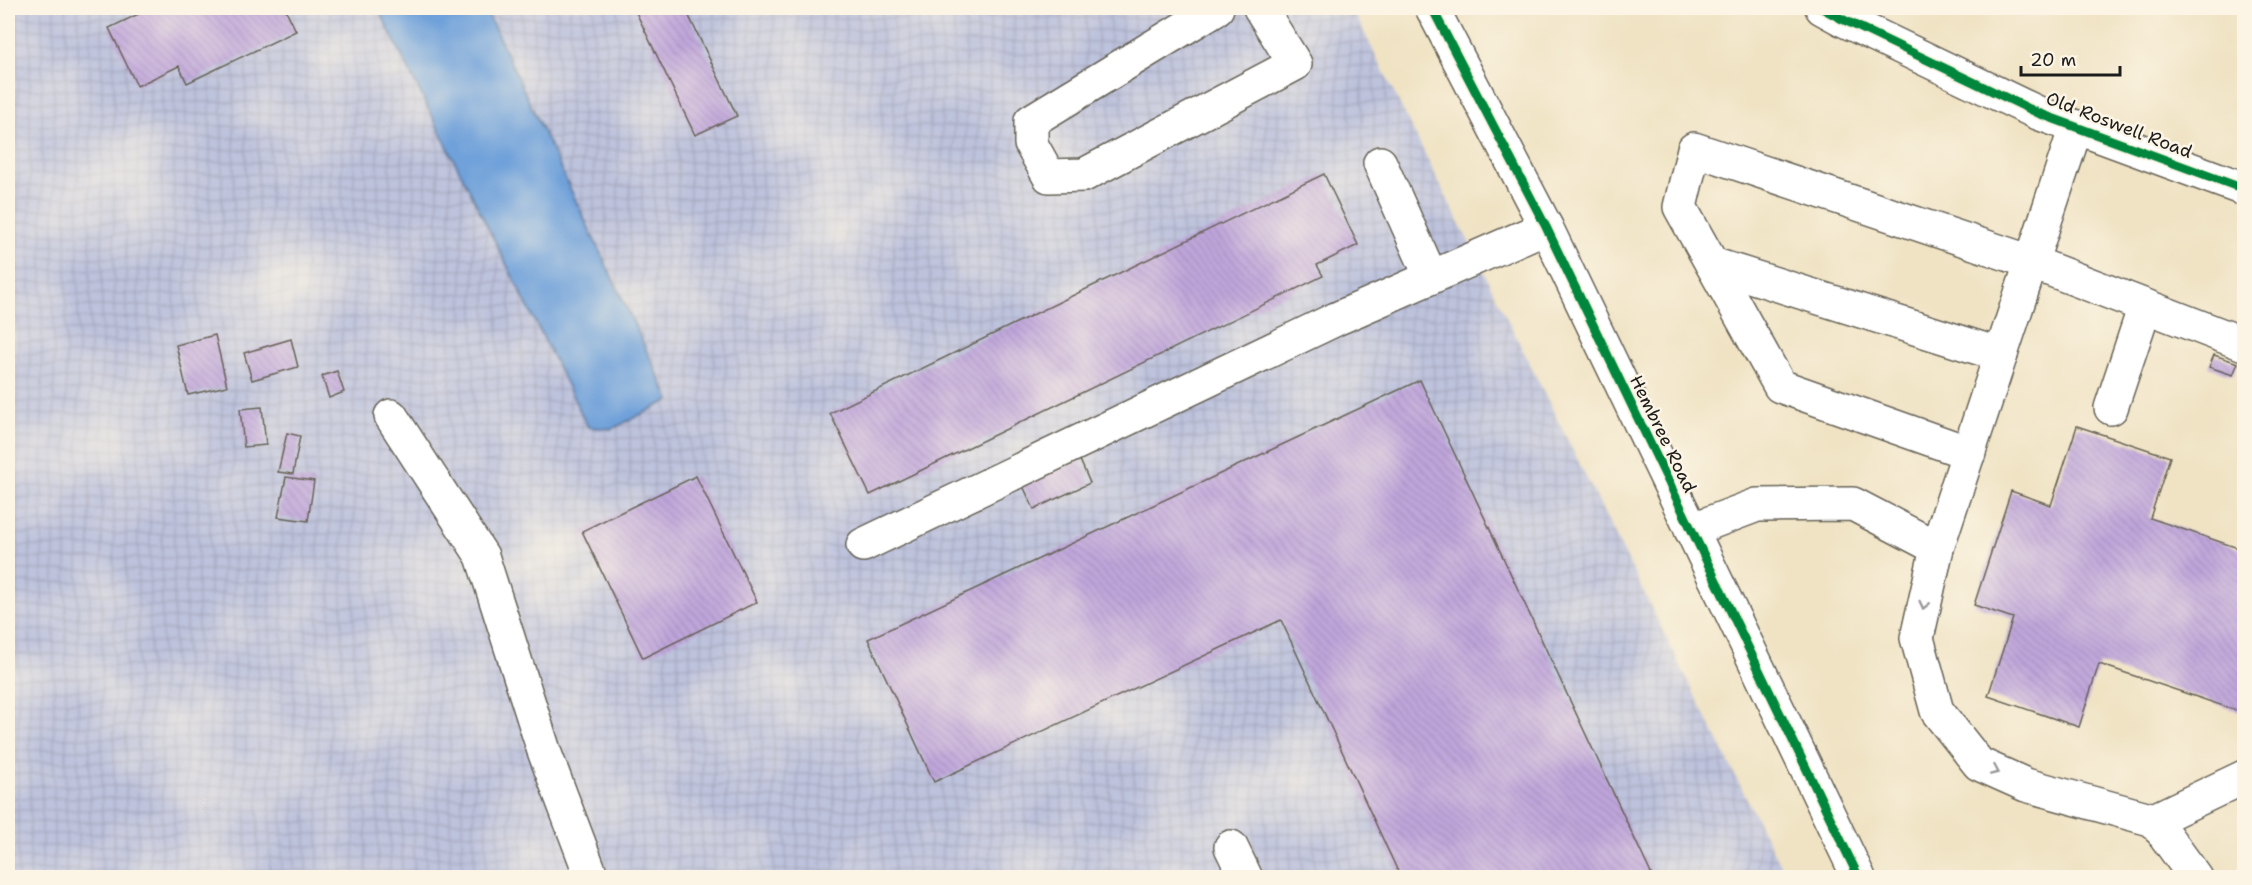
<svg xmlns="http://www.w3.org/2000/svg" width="2252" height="885" font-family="'Shantell Sans',sans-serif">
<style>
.industrial{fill:url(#industrial-grid)}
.water{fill:#6fa1da;stroke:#465e7b;stroke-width:1.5}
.building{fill:url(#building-back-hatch)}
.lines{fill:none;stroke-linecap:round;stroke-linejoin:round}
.minor-casing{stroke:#666257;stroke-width:36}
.minor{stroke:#fff;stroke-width:33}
.cycleway-casing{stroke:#fcf5e5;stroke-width:13}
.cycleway{stroke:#00873e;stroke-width:9}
.oneway{stroke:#999}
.labels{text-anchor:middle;stroke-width:5;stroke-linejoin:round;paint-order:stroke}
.street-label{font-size:18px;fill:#1c1c1c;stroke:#fcf5e5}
</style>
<defs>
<pattern id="industrial-grid" width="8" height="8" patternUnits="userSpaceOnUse" patternTransform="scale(1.5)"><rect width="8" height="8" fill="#bec3dd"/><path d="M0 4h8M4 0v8" fill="none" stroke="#a3a7bd"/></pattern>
<pattern id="building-back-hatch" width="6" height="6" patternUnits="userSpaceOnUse" patternTransform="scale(1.5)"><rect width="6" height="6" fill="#bfa6db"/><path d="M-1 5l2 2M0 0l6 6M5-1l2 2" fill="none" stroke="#a48ebb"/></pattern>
</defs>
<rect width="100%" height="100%" fill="#fcf5e5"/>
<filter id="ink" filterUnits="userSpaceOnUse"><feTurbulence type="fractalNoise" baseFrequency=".0167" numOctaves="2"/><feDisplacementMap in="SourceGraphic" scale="12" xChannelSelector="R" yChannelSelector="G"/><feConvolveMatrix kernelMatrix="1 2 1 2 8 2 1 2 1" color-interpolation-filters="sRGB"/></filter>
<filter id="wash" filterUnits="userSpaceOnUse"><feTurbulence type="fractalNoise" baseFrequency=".008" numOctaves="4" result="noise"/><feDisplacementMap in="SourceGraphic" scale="24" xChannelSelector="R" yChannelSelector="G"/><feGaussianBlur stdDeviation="1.35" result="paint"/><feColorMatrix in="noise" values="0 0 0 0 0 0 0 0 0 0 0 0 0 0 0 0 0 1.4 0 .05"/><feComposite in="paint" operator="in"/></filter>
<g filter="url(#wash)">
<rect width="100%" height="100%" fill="#f0e3c4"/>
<path class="industrial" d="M8 8H1352L1786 877H8Z"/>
<path class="water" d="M378 8H485L670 400 612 429 588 427Z"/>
<g id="blocks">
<g class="building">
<path d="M151 8H285L296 31 187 83 179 66 137 86 109 28Z"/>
<path d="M634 8H685L737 116 695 135Z"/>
<path d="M1324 174 1358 245 1317 265 1323 276 870 495 830 413Z"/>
<path d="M215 335 227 386 188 395 176 345Z"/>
<path d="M291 339 298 367 252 380 244 353Z"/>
<path d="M2214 355 2238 363 2233 375 2209 367Z"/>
<path d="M337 371 344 392 329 398 322 376Z"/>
<path d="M1420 380 1653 878H1401L1281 620 934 782 868 639Z"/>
<path d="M262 407 266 445 244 447 240 409Z"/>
<path d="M2077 426 2170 457 2150 518 2244 550V713L2099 664 2079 727 1988 696 2013 618 1974 605 2011 491 2051 505Z"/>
<path d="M287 433 300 436 293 474 278 472Z"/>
<path d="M1080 460 1090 483 1034 509 1023 486Z"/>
<path d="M696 476 757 602 643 658 582 531Z"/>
<path d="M286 477 314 481 308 521 278 517Z"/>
</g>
</g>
</g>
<g filter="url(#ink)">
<use href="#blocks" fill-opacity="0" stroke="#666257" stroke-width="1.5"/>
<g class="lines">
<g class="minor-casing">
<g id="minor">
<path d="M1217 8 1031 121V144L1049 176 1084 175 1295 64 1260 8"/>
<path d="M1432 8 1546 227 1859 878"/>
<path d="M1822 8 1842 19 2038 113 2244 189"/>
<path d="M1380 163 1431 277"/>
<path d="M1712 264 2001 355"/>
<path d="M2111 408 2145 306"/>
<path d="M391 416 482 556 544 751 592 878"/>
<path d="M1969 453 1780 386 1680 207 1694 149 2031 262 2244 344"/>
<path d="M1691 530 1757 505 1853 504 1937 548 2076 127"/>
<path d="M863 545 1336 319 1546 227"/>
<path d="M1937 548 1917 638 1937 711 1979 764 2026 785 2154 820 2196 878"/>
<path d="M2154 820 2244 777"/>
<path d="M1231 847 1246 878"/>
</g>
</g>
<use href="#minor" class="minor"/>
<g class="cycleway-casing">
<g id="cycleway">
<path d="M1432 8 1546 227 1859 878"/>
<path d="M1822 8 1842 19 2038 113 2244 189"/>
</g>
</g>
<use href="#cycleway" class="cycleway"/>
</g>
<defs><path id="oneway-chevron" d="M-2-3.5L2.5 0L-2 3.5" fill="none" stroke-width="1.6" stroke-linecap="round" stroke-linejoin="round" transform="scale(1.5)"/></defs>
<g class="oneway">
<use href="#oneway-chevron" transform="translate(1924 605) rotate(103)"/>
<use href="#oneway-chevron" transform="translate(1995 771) rotate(24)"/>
</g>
</g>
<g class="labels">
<g class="street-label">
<text transform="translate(2119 125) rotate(21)" y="6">Old Roswell Road</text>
<text transform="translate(1663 434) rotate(64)" y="6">Hembree Road</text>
</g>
</g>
<rect width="2252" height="885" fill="none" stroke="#fcf5e5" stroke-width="30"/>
<path d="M2021 66v9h99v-9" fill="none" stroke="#1c1c1c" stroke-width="3"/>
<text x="2030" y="66" font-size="18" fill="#1c1c1c" stroke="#fcf5e5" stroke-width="4.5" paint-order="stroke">20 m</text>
</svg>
